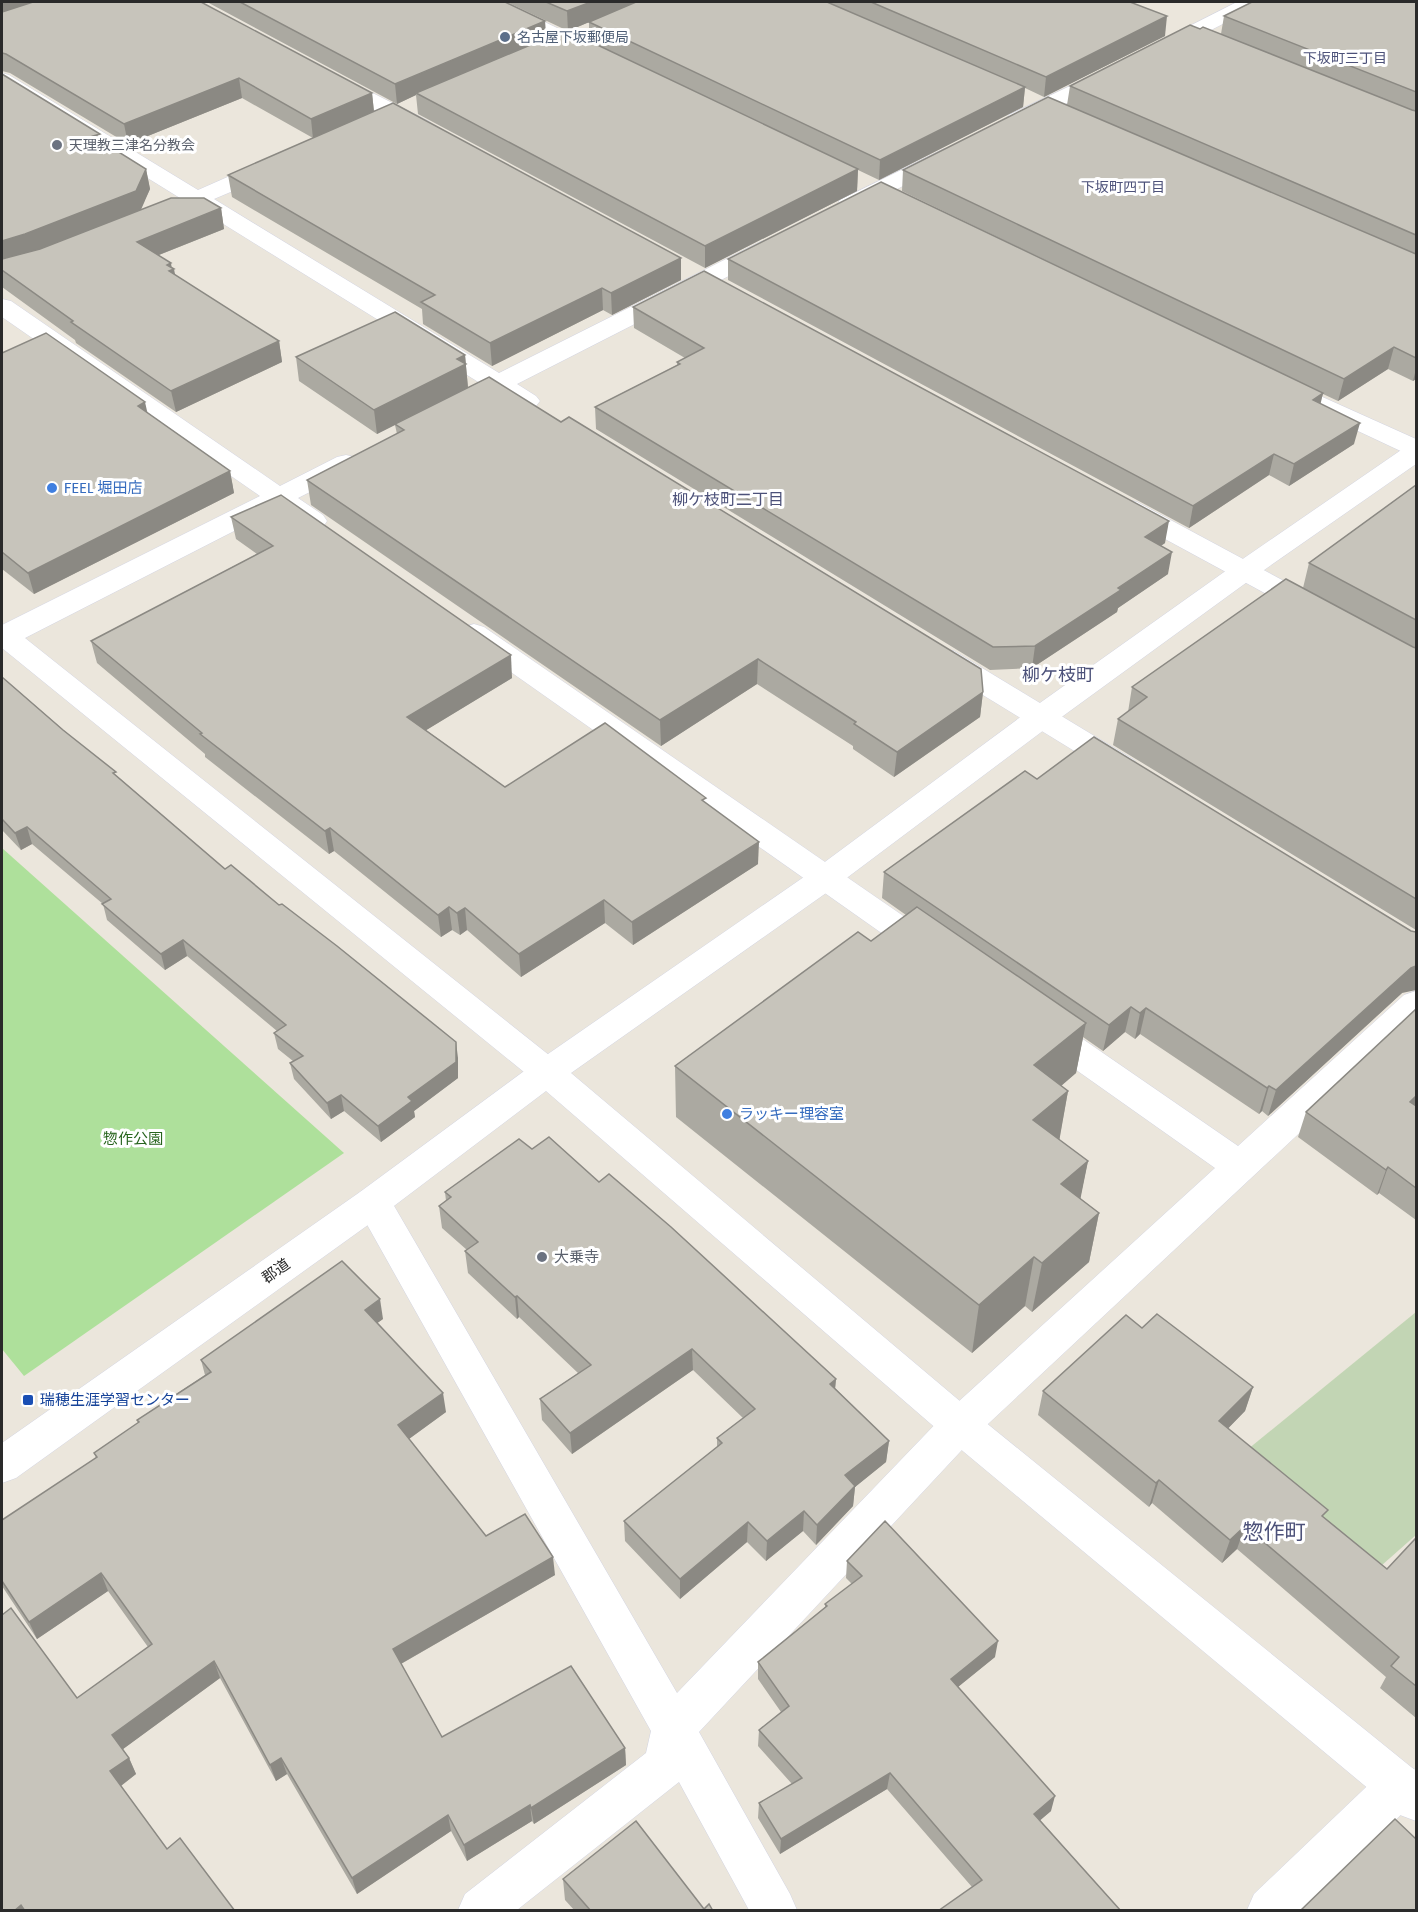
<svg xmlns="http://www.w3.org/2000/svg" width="1418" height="1912" font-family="Poppins,'Noto Sans JP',sans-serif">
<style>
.green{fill:#aee09b}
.cemetery{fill:#c2d5b4}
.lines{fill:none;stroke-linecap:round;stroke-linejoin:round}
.minor-casing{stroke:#d2d4e2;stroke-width:1}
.tertiary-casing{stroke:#d2d4e2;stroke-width:1}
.minor{fill:#fff;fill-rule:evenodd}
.tertiary{fill:#fff;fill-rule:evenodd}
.wall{fill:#aba9a1}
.shaded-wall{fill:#8b8983}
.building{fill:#c7c4bb;stroke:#8b8983;stroke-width:1.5}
.service-dot{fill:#5c6f8a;stroke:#fff;stroke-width:2}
.worship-dot{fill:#6b7280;stroke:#fff;stroke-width:2}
.shop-dot{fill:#3f7fe0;stroke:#fff;stroke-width:2}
.transit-dot{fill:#1a4fb4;stroke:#fff;stroke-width:2}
.labels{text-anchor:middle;stroke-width:6;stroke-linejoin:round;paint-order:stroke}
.far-service-label{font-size:14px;fill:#4e5e75;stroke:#fff;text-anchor:start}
.far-neighbourhood-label{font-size:14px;fill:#4c5179;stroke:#fff}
.far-worship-label{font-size:14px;fill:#5b616d;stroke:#fff;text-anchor:start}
.shop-label{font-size:15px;fill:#366cbe;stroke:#fff;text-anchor:start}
.park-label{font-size:15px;fill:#27641d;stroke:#fff}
.worship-label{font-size:15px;fill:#5b616d;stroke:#fff;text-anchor:start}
.street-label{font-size:15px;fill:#2a2a2a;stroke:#fff}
.transit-label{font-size:15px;fill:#164399;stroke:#fff;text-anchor:start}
.neighbourhood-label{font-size:16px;fill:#4c5179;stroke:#fff}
.quarter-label{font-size:18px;fill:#4c5179;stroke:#fff}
.near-quarter-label{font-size:21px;fill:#4c5179;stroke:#fff}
</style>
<rect width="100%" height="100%" fill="#ebe6dc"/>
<path class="green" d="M2 848 344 1153 24 1376 2 1349Z"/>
<path class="cemetery" d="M1416 1312V1535L1373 1573 1242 1454Z"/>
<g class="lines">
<g class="minor-casing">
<g id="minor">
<path d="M478 2H503L601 49 604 53 601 57 594 59 587 57 481 6Z"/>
<path d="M1237 2H1261L1258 6 1166 53 1159 55 1152 53 1149 49 1152 45Z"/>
<path d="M1110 67 1117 69 1120 73 1117 77 1025 125 1017 126 1009 125 1006 120 1009 115Z"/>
<path d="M2 73 9 75 198 190 264 161 272 159 280 161 283 166 280 171 214 199 499 373 760 242 768 240 776 242 780 247 776 252 517 384 536 396 540 401 536 406C520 410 511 402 498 394L482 400 473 397 469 392 480 383 196 207 182 212 174 210 171 205 180 198 2 88Z"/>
<path d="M333 73 430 122 433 127 430 132 422 133 414 132 326 83 323 79 326 75Z"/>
<path d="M944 149 952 151 955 156 952 161 856 210 848 212 840 210 837 205 840 200Z"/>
<path d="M2 299 11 301 280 486 337 457 346 455 355 457 359 463 355 469 298 498 323 515 327 521 323 527C304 531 292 519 277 509L25 638 559 1063 564 1072 559 1081 547 1085 535 1081 2 648V625L260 496 2 317Z"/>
<path d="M1318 395 1416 439V456L1407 454 1309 408 1305 403 1309 398Z"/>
<path d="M1128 500 1137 502 1325 603 1329 609 1325 615 1315 618 1305 615 1119 514 1115 508 1119 502Z"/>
<path d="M474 624 484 627 941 942 945 950 941 958 929 962 917 958 464 639 460 633 464 627Z"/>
<path d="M944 649 954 651 1134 760 1138 767 1134 774 1123 777 1112 774 934 665 930 658 934 651Z"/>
<path d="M1416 991V1024L974 1437 699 1732 790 1894 797 1910H749L679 1782 517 1910H458L465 1894 646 1753 651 1731 360 1212 355 1202 360 1192 373 1187 386 1192 677 1693 946 1413 1215 1168 1031 1038 1026 1029 1031 1020 1043 1016 1055 1020 1238 1146 1404 995Z"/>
<path d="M1400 1763 1416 1770V1800L1303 1910H1247L1254 1894 1384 1770Z"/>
</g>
</g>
<g class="tertiary-casing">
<path id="tertiary" d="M1416 444V464L1254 577 1052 724 836 886 571 1073 974 1413 1416 1771V1821L1400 1815 946 1437 546 1091 386 1212 16 1478 2 1483V1443L360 1192 535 1063 814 870 1030 710 1234 565 1407 446Z"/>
</g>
<use href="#minor" class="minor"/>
<use href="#tertiary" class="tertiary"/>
</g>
<g class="wall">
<path d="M2 2 372 93 374 111 681 280 612 315 603 310 492 366 423 324 422 309 232 197 228 175 313 138 242 98 128 144 10 73 2 71Z"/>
<path d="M207 2H505L545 21 546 38 589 41V22L568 31 507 2H1130L1165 36 1044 97 1025 88 1023 107 879 180 858 170 857 191 705 268 418 114 416 95 397 104Z"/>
<path d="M1416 2V379L1413 381 1388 369 1338 401 1323 394 1320 403 1354 444 1289 486 1269 475 1189 528 728 280V259L1176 323 902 191 903 170 1067 105 1070 86 1200 29 1221 34 1224 16Z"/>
<path d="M2 74 102 142 146 169 150 189 140 210 221 208 224 229 159 255 172 268 175 275 279 341 282 362 176 412 76 343 75 340 2 287Z"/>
<path d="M633 307 1165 543 1161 546 1168 574 1118 608 1117 612 1032 668 990 670 596 429 595 407 677 365V362L685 358 634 328Z"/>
<path d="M2 353 148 413 230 471 234 493 34 594 2 569Z"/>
<path d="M465 355 468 388 983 692 980 717 894 777 853 749V746L757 684 661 746 311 505 307 480 397 434 395 425 377 434 299 381 296 357Z"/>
<path d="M1416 485V930L1113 745 1118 719 1128 712 1132 687 1303 588 1309 563Z"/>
<path d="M231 517 512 678 426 730 505 787 706 803 758 864 633 945 605 923 521 977 467 930 460 935 452 930 441 937 334 851 329 854 205 757V754L97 663 91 641 257 554 236 539Z"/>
<path d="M2 677 225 869 458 1058V1078L414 1111 415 1117 381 1142 344 1111 331 1119 294 1079 290 1063 293 1061 278 1049 274 1033 277 1031 187 956 165 970 107 920 103 904 32 844 21 850 2 830Z"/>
<path d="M1037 779 1402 993 1268 1116 1262 1111 1259 1114 1140 1034 1135 1039 1125 1032 1103 1051 1083 1037 1076 1073 1061 1086 1068 1091 1059 1140 1088 1161 1080 1198 1099 1213 1089 1262 1032 1312 1025 1306 972 1353 676 1117 675 1066 871 941 906 915 882 898 884 872Z"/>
<path d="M1416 1009V1220L1379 1193 1377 1195 1298 1137 1306 1112Z"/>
<path d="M532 1149 599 1182 836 1379 835 1388 889 1441 886 1462 855 1487 853 1506 816 1545 803 1531 766 1561 747 1542 680 1599 625 1541 624 1521 717 1447V1438L743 1418 693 1370 572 1454 542 1420 540 1399 578 1373 519 1317 517 1319 468 1273 465 1251 467 1250 442 1228 439 1206 446 1201 445 1192Z"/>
<path d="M383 1319 377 1323 446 1412 409 1439 486 1536 555 1575 401 1664 442 1737 625 1748 626 1765 534 1824 532 1821 467 1861 451 1831 357 1894 287 1774 276 1781 220 1678 123 1749 129 1758 136 1774 121 1786 167 1849 235 1911H2L77 1698 148 1647 108 1591 37 1639 2 1586V1520L96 1458 94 1453 138 1423 137 1420 205 1375 201 1360Z"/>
<path d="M1142 1328 1253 1387 1245 1411 1228 1428 1325 1518 1387 1569 1416 1538V1718L1380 1688 1386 1677 1237 1549 1222 1563 1152 1503 1149 1507 1038 1415 1043 1391Z"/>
<path d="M847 1561 995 1657 958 1687 1051 1811 1040 1820 1121 1911 972 1887 887 1789 780 1854 758 1818 759 1803 792 1784 758 1746 759 1730 781 1712 758 1679V1662L825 1607V1604L852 1584 846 1578Z"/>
<path d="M563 1879 704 1909 713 1911H575L565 1900Z"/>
</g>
<g class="shaded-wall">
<path d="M2 2H43L2 16Z"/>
<path d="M591 2H637L568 31 567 11Z"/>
<path d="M1167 16 1165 36 1044 97 1046 77Z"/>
<path d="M545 21 546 40 416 93V95L397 104 395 84Z"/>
<path d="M239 78 242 98 128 144 124 124Z"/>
<path d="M1025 87 1023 107 879 180 880 160Z"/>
<path d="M372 93 374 113 313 139 311 119Z"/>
<path d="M100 134 104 154 93 136Z"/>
<path d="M146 169 150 189 140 212 30 255 2 263V241Z"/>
<path d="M858 169 857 191 705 268V246Z"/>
<path d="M221 208 224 229 141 262 137 242Z"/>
<path d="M681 258V280L612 315 611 293Z"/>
<path d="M171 263 172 270 174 269 178 290 173 292 167 265Z"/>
<path d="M602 288 603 310 492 366 490 343Z"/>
<path d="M279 341 282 362 176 412 171 391Z"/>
<path d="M1394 347 1388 369 1338 401 1344 379Z"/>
<path d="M465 355 468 388 377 434 374 410 457 359Z"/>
<path d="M1416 369V379L1413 381Z"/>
<path d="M1323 393 1318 415 1313 400Z"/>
<path d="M145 402 150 424 138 406Z"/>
<path d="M1360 423 1354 444 1289 486 1294 464Z"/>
<path d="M1274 454 1269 475 1189 528 1193 506Z"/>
<path d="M230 471 234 493 34 594 28 573Z"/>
<path d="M1169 521 1165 543 1141 559 1145 537Z"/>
<path d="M1172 552 1168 574 1118 608 1117 612 1032 668 1035 646 1118 588Z"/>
<path d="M511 655 512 678 410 740 407 717Z"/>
<path d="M758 659 757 684 661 746 660 720Z"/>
<path d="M983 692 980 717 894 777 897 752Z"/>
<path d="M27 827 32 844 21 850 15 833Z"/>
<path d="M330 828 334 851 329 854 325 831Z"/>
<path d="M759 842 758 864 633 945 632 922Z"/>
<path d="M604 900 605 923 521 977 519 954Z"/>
<path d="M449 907 452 930 441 937 438 915Z"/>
<path d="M465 908 467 930 460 935 457 913Z"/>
<path d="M183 940 187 956 165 970 161 954Z"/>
<path d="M1416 966V990L1402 993 1268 1116 1276 1090 1411 968Z"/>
<path d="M1131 1007 1125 1032 1103 1051 1109 1025Z"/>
<path d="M1146 1008 1140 1034 1135 1039 1140 1013Z"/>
<path d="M1086 1023 1076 1073 1026 1116 1034 1065Z"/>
<path d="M456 1042 458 1058V1078L414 1111 415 1117 381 1142 378 1126 408 1097Z"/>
<path d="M1269 1086 1262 1111 1259 1114 1267 1088Z"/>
<path d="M1068 1091 1059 1142 1033 1120Z"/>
<path d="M341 1095 344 1111 331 1119 327 1103Z"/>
<path d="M1416 1096V1112L1410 1102Z"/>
<path d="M1088 1161 1078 1211 1061 1184Z"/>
<path d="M1388 1167 1379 1193 1377 1195 1386 1170Z"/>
<path d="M1099 1213 1089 1262 1032 1312 1042 1263Z"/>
<path d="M1034 1257 1025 1306 972 1353 979 1305Z"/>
<path d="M517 1296 519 1317 517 1319 515 1297Z"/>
<path d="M380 1299 383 1319 369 1329 365 1310Z"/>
<path d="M692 1349 693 1370 572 1454 570 1433Z"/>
<path d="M836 1379 834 1400 830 1384Z"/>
<path d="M1253 1387 1245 1411 1212 1445 1219 1421Z"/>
<path d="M443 1393 446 1412 402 1444 398 1425Z"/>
<path d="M889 1441 886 1462 855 1487 853 1506 816 1545 817 1525 845 1475Z"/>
<path d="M1159 1480 1152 1503 1149 1507 1156 1483Z"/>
<path d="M804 1511 803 1531 766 1561 767 1541Z"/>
<path d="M748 1522 747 1542 680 1599V1579Z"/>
<path d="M1245 1526 1237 1549 1222 1563 1230 1540Z"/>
<path d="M553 1557 555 1575 397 1666 393 1649Z"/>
<path d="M101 1573 108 1591 37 1639 29 1622Z"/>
<path d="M998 1641 995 1657 948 1695 951 1679Z"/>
<path d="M214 1661 220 1678 119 1752 112 1735Z"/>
<path d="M625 1748 626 1765 534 1824 531 1808Z"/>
<path d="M129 1758 136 1774 118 1788 110 1771Z"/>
<path d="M281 1758 287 1774 276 1781 270 1765Z"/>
<path d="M890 1773 887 1789 780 1854 781 1839Z"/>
<path d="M1055 1796 1051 1811 1030 1829 1034 1814Z"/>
<path d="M530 1805 532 1821 467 1861 464 1845Z"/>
<path d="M448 1815 451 1831 357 1894 352 1878Z"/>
<path d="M21 1905 25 1911H14Z"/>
</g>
<g class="building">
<path d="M33 2H201L372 93 311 119 239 78 124 124 6 54 2 53V12Z"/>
<path d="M240 2H505L545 21 395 84Z"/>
<path d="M546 2H591L567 11Z"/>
<path d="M636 2H827L1025 87 880 160 589 22Z"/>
<path d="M871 2H1130L1167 16 1046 77Z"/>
<path d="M1252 2H1416V92L1224 16Z"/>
<path d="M1190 25 1200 29 1203 27 1412 110 1416 111V235L1070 86Z"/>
<path d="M566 30 858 169 705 246 416 93Z"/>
<path d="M2 74 100 134 93 136 146 169 136 191 25 234 2 241Z"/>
<path d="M1048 97 1416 254V358L1394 347 1344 379 903 170Z"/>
<path d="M393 103 681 258 611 293 602 288 490 343 421 302 435 295 228 175Z"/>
<path d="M881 182 1323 393 1313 400 1360 423 1294 464 1274 454 1193 506 728 259Z"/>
<path d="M171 198H204L221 208 137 242 171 263 167 265 174 269 169 271 279 341 171 391 71 322 73 321 2 270V259L40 249Z"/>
<path d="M704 271 1169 521 1145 537 1172 552 1118 588 1121 590 1035 646 993 647 595 407 680 364 677 362 704 348 633 307Z"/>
<path d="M395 312 465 355 457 359 466 364 374 410 296 357Z"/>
<path d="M46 333 145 402 138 406 230 471 28 573 2 552V353Z"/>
<path d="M489 377 561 422 569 417 981 669 983 692 897 752 854 724 856 722 758 659 660 720 307 480 404 430 395 424Z"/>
<path d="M1416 485V620L1309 563Z"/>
<path d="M281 495 511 655 407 717 505 787 605 723 706 798 702 800 759 842 632 922 604 900 519 954 465 908 457 913 449 907 438 915 330 828 325 831 200 734 202 733 91 641 273 546 231 517Z"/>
<path d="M1286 579 1413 647 1416 648V899L1118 719 1147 697 1132 687Z"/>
<path d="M2 677 63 730 116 772 113 773 225 869 231 865 279 905 282 904 337 946 456 1042V1062L408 1097 412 1101 378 1126 341 1095 327 1103 290 1063 303 1056 274 1033 286 1025 183 940 161 954 102 904 111 899 27 827 15 833 2 819Z"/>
<path d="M1094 737 1411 931 1416 932V966L1411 968 1276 1090 1269 1086 1267 1088 1146 1008 1140 1013 1131 1007 1109 1025 884 872 1025 771 1037 779Z"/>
<path d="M917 907 1086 1023 1034 1065 1068 1091 1033 1120 1088 1161 1061 1184 1099 1213 1042 1263 1034 1257 979 1305 675 1066 858 932 871 941Z"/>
<path d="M1416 1009V1096L1410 1102 1416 1106V1188L1388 1167 1386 1170 1306 1112Z"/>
<path d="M549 1137 599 1182 609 1174 671 1227 836 1379 830 1384 889 1441 845 1475 855 1486 817 1525 804 1511 767 1541 748 1522 680 1579 624 1521 722 1443 717 1438 755 1409 692 1349 570 1433 540 1399 591 1365 517 1296 515 1297 465 1251 478 1242 439 1206 451 1197 445 1192 519 1139 532 1149Z"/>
<path d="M342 1261 380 1299 365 1310 443 1393 398 1425 486 1536 525 1514 553 1557 393 1649 442 1737 571 1666 625 1748 531 1808 530 1805 464 1845 448 1815 352 1878 281 1758 270 1765 214 1661 112 1735 129 1758 110 1771 167 1849 180 1838 235 1911H25L21 1905 14 1911H2V1615L11 1608 77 1698 152 1644 101 1573 29 1622 2 1581V1520L97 1457 94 1453 139 1422 137 1420 211 1372 201 1360Z"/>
<path d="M1157 1314 1253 1387 1219 1421 1328 1510 1322 1516 1387 1569 1416 1538V1686L1391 1666 1399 1657 1245 1526 1230 1540 1159 1480 1156 1483 1043 1391 1126 1315 1142 1328Z"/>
<path d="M885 1521 998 1641 951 1679 1055 1796 1034 1814 1121 1911H938L982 1880 890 1773 781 1839 759 1803 802 1778 759 1730 789 1706 758 1662 827 1606 825 1604 862 1576 847 1561Z"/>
<path d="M1395 1819 1416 1839V1911H1300Z"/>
<path d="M636 1821 704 1909 709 1904 713 1911H591L563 1879Z"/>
</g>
<circle class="service-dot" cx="505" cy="37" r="6"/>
<g class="worship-dot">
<circle cx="57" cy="145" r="6"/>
<circle cx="542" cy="1257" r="6"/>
</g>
<g class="shop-dot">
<circle cx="52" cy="488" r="6"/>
<circle cx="727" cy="1114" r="6"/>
</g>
<rect class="transit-dot" x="22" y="1394" width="12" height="12" rx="3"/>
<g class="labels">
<g class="far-service-label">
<text x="517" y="42">名古屋下坂郵便局</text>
</g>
<g class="far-neighbourhood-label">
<text x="1345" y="63">下坂町三丁目</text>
<text x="1123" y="192">下坂町四丁目</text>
</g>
<g class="far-worship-label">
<text x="69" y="150">天理教三津名分教会</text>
</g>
<g class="shop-label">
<text x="64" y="493">FEEL 堀田店</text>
<text x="739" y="1119">ラッキー理容室</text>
</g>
<g class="park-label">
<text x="133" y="1144">惣作公園</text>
</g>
<g class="worship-label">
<text x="554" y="1262">大乗寺</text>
</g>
<g class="street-label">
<text transform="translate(276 1271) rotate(-35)" y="5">郡道</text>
</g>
<g class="transit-label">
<text x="40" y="1405">瑞穂生涯学習センター</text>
</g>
<g class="neighbourhood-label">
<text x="728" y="505">柳ケ枝町二丁目</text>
</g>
<g class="quarter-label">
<text x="1058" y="681">柳ケ枝町</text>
</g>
<g class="near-quarter-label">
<text x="1274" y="1539">惣作町</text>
</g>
</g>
<rect width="1418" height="1912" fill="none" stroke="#2a2a2a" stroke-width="6"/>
</svg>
